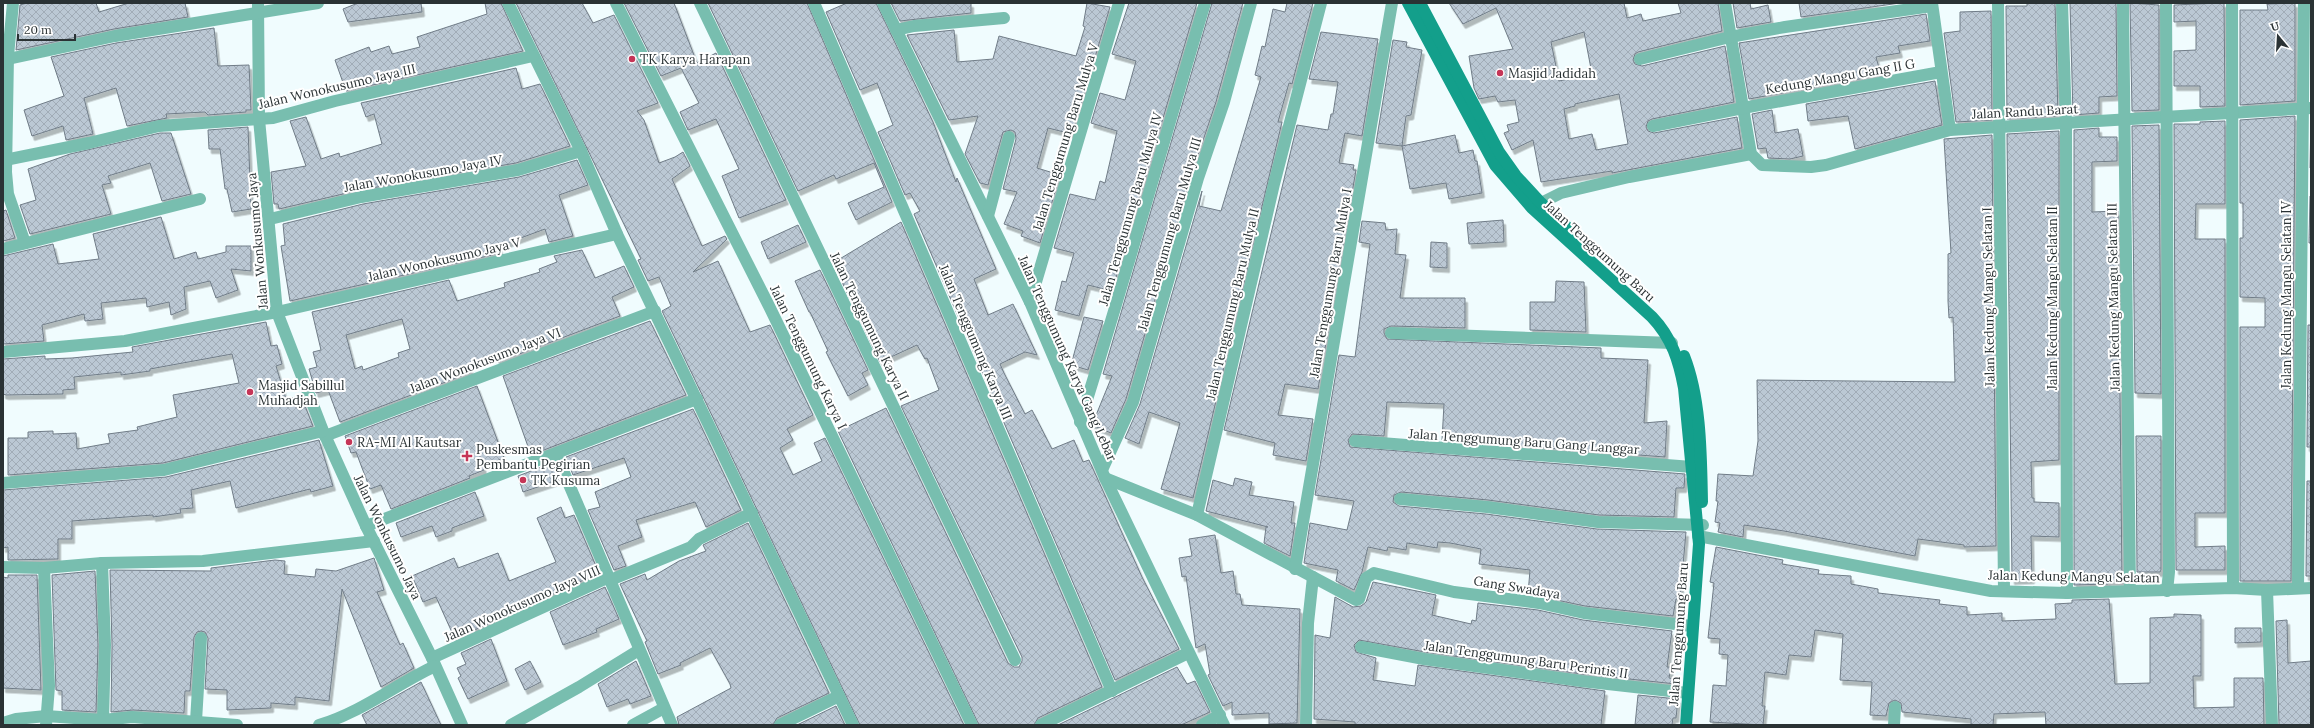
<svg xmlns="http://www.w3.org/2000/svg" width="2314" height="728" font-family="Lora,serif">
<style>
.building{fill:url(#building-cross-hatch);stroke:#707c87;fill-rule:evenodd;filter:url(#shadow)}
.lines{fill:none;stroke-linecap:round;stroke-linejoin:round}
.street{stroke:#78beaf;stroke-width:12}
.secondary{stroke:#139f8b;stroke-width:12}
.poi-dot{fill:#c53557;stroke:#fff;stroke-width:1.5}
.labels{text-anchor:middle;stroke-width:4;stroke-linejoin:round;paint-order:stroke}
.poi-label{font-size:13px;fill:#2a3234;stroke:#fff;text-anchor:start}
.street-label{font-size:13px;fill:#2a3234;stroke:#fff}
</style>
<defs>
<pattern id="building-cross-hatch" width="8" height="8" patternUnits="userSpaceOnUse"><rect width="8" height="8" fill="#bbc8d4"/><path d="M0 0l8 8M0 8l8-8" fill="none" stroke="#a1acb7"/></pattern>
<filter id="shadow"><feDropShadow dx="2.5" dy="4.5" stdDeviation="0" flood-color="#0004"/></filter>
</defs>
<rect width="100%" height="100%" fill="#f0fcfe"/>
<g class="building">
<path d="M27 3H96L99 12 129 3H185L188 17 114 29 16 50 20 5Z"/>
<path d="M358 3H421L422 12 348 22 343 9Z"/>
<path d="M485 3H501L523 51 346 91 335 60 369 47 371 52 389 46 392 54 420 47 417 37 487 14Z"/>
<path d="M516 3H582L593 23 614 15 658 103 637 111 644 120 659 163 675 157 683 152 690 166 672 179 702 246 725 236 727 239 693 272 718 261 750 332 770 325 813 415 787 429 793 440 780 448 793 475 822 461 814 443 825 438 964 725H860L662 311 671 306 659 277 648 281 638 260 641 259Z"/>
<path d="M624 3H674L697 63 716 53 786 200 739 218 722 176 739 169 716 119 688 130 680 112 699 103 681 68 661 76Z"/>
<path d="M708 3H807L892 202 856 220 848 203 884 187 874 163 836 179 834 175 798 191Z"/>
<path d="M847 3H876L933 122 956 182 957 178 996 269 974 279 988 315 1013 304 1037 355 1025 352 1000 364 1004 373 1025 414 1032 410 1052 449 1074 440 1083 462 1089 460 1142 577 1179 649 1115 680 914 214 920 211 910 193 905 195 878 132 893 125 877 83 860 90 826 12Z"/>
<path d="M891 3H971V13L900 21Z"/>
<path d="M1087 3 1110 7 1072 134 1048 128 1037 168 1060 175 1040 243 1021 236 1023 231 1004 224 1017 192 1003 189 1016 139 1015 132 1011 130 1003 132 988 185 980 183 965 154 978 116 949 120 907 35 954 30 957 62 993 59 999 36 1076 56 1085 27 1083 26Z"/>
<path d="M1129 3H1197L1112 291 1088 285 1079 316 1055 310 1062 281 1066 282 1074 253 1054 248 1070 194 1095 200 1100 181 1105 183 1117 131 1091 123 1100 93 1125 100 1136 61 1112 54Z"/>
<path d="M1212 3H1243L1216 102 1191 176 1126 399 1111 433 1092 425 1112 376 1103 374Z"/>
<path d="M1287 3H1313L1292 84 1289 83 1278 122H1282L1193 498 1161 489 1180 423 1149 412 1139 444 1125 438 1140 404 1202 191 1199 206 1221 211 1261 77 1255 75 1262 46 1265 47 1273 9 1285 12Z"/>
<path d="M1449 3H1624L1627 18 1641 14 1643 21 1681 13 1678 3H1718L1722 31 1638 52 1635 54 1633 60 1635 64 1642 66 1725 46 1734 102 1652 119 1648 121 1646 127 1648 131 1654 133 1737 117 1742 148 1612 173V171L1541 182 1533 140 1512 150 1504 133 1509 131 1507 125 1519 122 1515 100 1498 102 1495 96 1479 99 1474 88 1469 56 1513 49 1496 8 1463 24ZM1584 32 1592 74 1559 81 1551 42ZM1619 94 1628 144 1596 150 1592 134 1569 139 1564 109 1575 106V104Z"/>
<path d="M1733 3H1750L1751 9 1768 5 1771 22 1737 28Z"/>
<path d="M1799 3H1900L1801 17Z"/>
<path d="M2027 3H2055L2058 116 2007 119 2006 6H2027Z"/>
<path d="M2070 3H2116L2117 96 2099 97V113L2073 115Z"/>
<path d="M2130 3 2159 5V110L2132 111Z"/>
<path d="M2219 3H2224L2225 106 2200 107V86H2174V51L2196 50V21L2174 22V5Z"/>
<path d="M2295 3V101L2240 105V10H2268L2267 4Z"/>
<path d="M1991 11 1992 120 1956 122 1944 33 1960 31V12Z"/>
<path d="M1926 14 1930 41 1898 46 1900 53 1876 57 1881 75 1749 99 1739 43Z"/>
<path d="M214 28 218 66 249 65 251 110H246V112L208 115 205 112 166 114 167 118 127 126 116 88 84 98 93 134 66 140 63 126 32 136 24 110 64 96 51 57 116 43Z"/>
<path d="M1321 32 1378 39 1362 136 1345 133 1339 163 1354 165 1353 170H1356L1318 389 1285 384 1278 415 1313 419 1306 461 1273 455 1275 443 1224 430 1297 125 1328 130 1331 114H1333L1338 82 1309 79Z"/>
<path d="M1393 40 1407 42 1406 47 1422 50 1411 115 1406 116 1402 146 1455 135 1459 153 1473 150 1475 161H1477L1482 193 1449 199 1446 183 1410 189 1402 146 1376 143Z"/>
<path d="M516 68 522 89 540 84 570 146 516 163 360 190 279 209 278 204H274L271 172 306 166 290 121 306 117 321 159 339 153 340 157 382 144 374 114 366 117 361 103Z"/>
<path d="M1935 81 1942 125 1855 149 1848 116 1808 121 1806 104Z"/>
<path d="M1772 110 1775 133 1798 129 1803 156 1790 159 1768 158 1766 148 1758 149 1752 114Z"/>
<path d="M2295 116 2291 581H2240V327H2265V298L2240 297V238H2243V203H2240V120Z"/>
<path d="M2311 116V168H2310Z"/>
<path d="M2225 121V204H2196L2195 239H2225V513H2195V547L2225 546V570H2176L2174 124H2200V122Z"/>
<path d="M2159 125 2161 394 2135 393 2132 126Z"/>
<path d="M248 127 251 209 232 212 227 189H225L220 149H209L208 130Z"/>
<path d="M2099 128V137H2117V161L2092 162V212L2118 211 2122 581H2108V584L2074 585V130Z"/>
<path d="M2059 131V460L2031 462 2032 498H2034V502L2059 503V537L2031 536 2032 579 2012 580 2007 134Z"/>
<path d="M160 133H171L191 194 162 201 150 163 108 176 111 183 102 185 111 214 30 234 20 205 36 200 28 169 70 154Z"/>
<path d="M1992 135 1996 546 1964 547V545L1918 539 1915 556 1784 531 1744 525 1743 537 1718 532 1720 523 1715 522 1718 501H1716L1718 474 1753 476 1758 441 1757 380 1955 382 1953 317 1949 318 1948 301V254L1951 253 1944 139Z"/>
<path d="M577 160 588 185 559 195 573 236 549 242 545 229 499 246 501 253 290 301 281 246 285 245 283 224 363 204 519 177Z"/>
<path d="M2310 196H2311V243H2309Z"/>
<path d="M6 210 15 238 3 241V211Z"/>
<path d="M161 217 174 259 196 252 198 259 226 252V246H251V271L231 269 238 290 216 298 210 281 184 287 186 309 171 315 169 302 147 307 146 298 101 303 103 319 85 321 84 314 42 325 44 341 3 344V256L53 244 58 264 99 259 93 234Z"/>
<path d="M1503 220 1504 242 1469 244 1467 223Z"/>
<path d="M1362 221 1385 223 1386 230 1397 229 1395 254 1406 255 1400 298H1465V328L1391 326 1384 329V333L1387 339 1601 348V358L1648 360 1644 423 1667 421 1665 457 1442 440 1444 404 1387 402 1384 436 1352 434 1348 440 1350 447 1685 474 1684 488H1676L1674 517 1599 515 1488 500 1401 492 1394 495 1393 502 1399 506 1486 514 1597 529 1686 532 1680 599H1676L1673 616 1585 606 1528 594 1530 570 1479 564 1481 549 1450 543 1438 542 1437 548 1407 543 1406 550 1388 547 1387 551 1368 547 1362 572 1354 590 1336 581 1338 570 1304 563 1310 523 1347 530 1354 501 1315 495 1339 355 1355 357 1370 244 1359 242Z"/>
<path d="M901 222 1102 687 1038 718 1034 725H979L838 431 886 408 1008 663 1014 667H1019L1022 661V657L901 406 939 390 927 358 925 359 917 345 880 362 833 263Z"/>
<path d="M798 225 806 242 768 259 761 242Z"/>
<path d="M1431 242 1447 243V268L1430 267Z"/>
<path d="M582 250 595 278 624 266 634 287 612 297 620 316 498 362 496 356 469 366 472 372 340 422 328 390 316 393 309 369 317 367 313 352 321 350 312 312 449 280 457 301 505 287 504 283 540 272 539 269 557 262 554 256ZM402 319 410 349 398 353 399 357 363 370 362 366 355 369 346 335Z"/>
<path d="M820 270 868 370 862 373 868 385 848 396 826 352 828 351 810 312H809L795 281Z"/>
<path d="M1556 281 1584 282 1586 332 1530 330V302H1555Z"/>
<path d="M1084 317 1103 321 1088 370 1071 365Z"/>
<path d="M650 321 686 395 531 455 503 376Z"/>
<path d="M266 322 271 346 277 345 282 364 276 366 286 399 301 396 313 426 163 463 8 475V438H28V432L53 431V434L76 433 77 449 110 443 108 434 138 430 137 427 177 417 173 395 239 383 232 354 150 369V371L121 375V372L74 377 75 389 63 390V394L6 395 3 394V359L45 356V359L72 358 133 352 132 347Z"/>
<path d="M2308 325H2311V447H2307Z"/>
<path d="M477 386 504 458 483 466 484 470 469 476 470 478 391 509 381 485 370 489 356 452 351 453 345 436Z"/>
<path d="M693 409 741 510 706 527 695 502 636 520 642 537 618 546 626 566 614 570 588 510 600 507 595 492 631 477 624 458 573 475 566 457Z"/>
<path d="M2136 436H2161V570L2160 572H2137Z"/>
<path d="M319 440 333 486 311 492 310 489 236 508 230 481 191 490 193 508 180 509 181 513 153 517V515L72 521V539H58V559L8 560V547L3 548V490L166 477Z"/>
<path d="M552 463 559 480 523 492 518 476Z"/>
<path d="M1235 478 1252 482 1249 495 1294 502 1291 523H1295L1290 556 1264 543 1266 527H1268L1206 511 1213 480 1233 486Z"/>
<path d="M2307 481H2311V576H2306Z"/>
<path d="M475 492 484 516 452 528V531L436 537 432 526 401 537 396 523Z"/>
<path d="M561 507 565 518 574 515 599 573 455 639 436 597 423 602 412 576 454 558 458 568 498 553 509 581 556 562 537 518Z"/>
<path d="M748 523 829 693 777 718 773 725H679L677 717 731 688 730 684 710 648 680 663 681 665 658 674 645 642 647 641 620 584 645 574 647 580 679 561 706 551 703 545Z"/>
<path d="M1215 535 1221 573 1233 571 1236 594H1240L1242 605 1300 609 1297 723 1269 724V713L1232 715V702L1223 706 1208 675 1210 674 1205 644 1196 648 1186 576 1182 577 1179 558 1192 556 1189 539Z"/>
<path d="M1716 547 1783 560 1782 564 1819 570 1818 574 1851 576V584L1878 589V593L1940 600 1939 604 1967 607V615L2002 613V621L2056 619 2055 604 2072 603V600L2109 599 2115 684 2150 683V618L2174 617V614L2201 615V676H2193L2194 708 2234 707V678H2263L2264 725H2046L2045 712 1994 714 1993 725H1971V719L1902 712 1901 703 1895 700 1889 703 1886 716 1870 715 1872 682 1840 680 1843 634 1815 630 1811 657 1789 655 1786 675 1765 672 1762 706H1765L1763 725 1710 722 1713 685 1726 686 1728 655 1719 654 1720 639 1708 638 1714 583 1710 582Z"/>
<path d="M374 558 384 590 377 592 400 645 403 643 414 668 381 687 342 589 329 701 295 697V705L271 703V708L227 710V690L205 689 208 638 205 632 201 631 197 632 194 637 190 691H185L184 713 133 710 111 712 112 645 110 570 211 571V568L275 560 285 561 284 574 315 577 316 569 336 571Z"/>
<path d="M95 571 98 645 96 712 62 710V691L56 690 52 575Z"/>
<path d="M8 575H37L41 690 3 688V577L8 578Z"/>
<path d="M1373 582 1436 595 1432 615 1471 624 1472 620 1476 621 1478 603 1538 610 1583 620 1672 631 1667 667H1671L1669 678 1677 679 1676 684 1582 674 1425 652 1359 640 1354 645 1356 652 1376 658 1373 680 1415 686 1418 665 1605 691 1601 725H1355V722L1314 719 1315 635 1330 638 1335 597 1353 607 1361 606 1366 602Z"/>
<path d="M605 587 619 619 596 629 597 632 563 645 550 612Z"/>
<path d="M2287 620 2288 663 2311 661V725H2279L2276 621Z"/>
<path d="M2235 628H2261V642L2235 643Z"/>
<path d="M491 639 507 681 468 699 458 678 461 676 457 668 466 664 461 653Z"/>
<path d="M530 661 541 682 525 690 515 669Z"/>
<path d="M636 661 651 696 630 704 628 699 607 707 598 684Z"/>
<path d="M1177 667 1187 684 1195 681 1210 712 1181 725H1058Z"/>
<path d="M421 682 441 725H367L362 715Z"/>
<path d="M1638 695 1678 699 1676 718H1673L1672 725H1635Z"/>
<path d="M836 706 845 725H797Z"/>
</g>
<g class="lines">
<g class="street">
<path d="M13 3 8 56 6 172 8 194 25 243"/>
<path d="M258 3 259 119 277 312 323 431 366 526 432 658 462 725"/>
<path d="M508 3 581 151 617 234 853 725"/>
<path d="M616 3 770 308 972 725"/>
<path d="M700 3 1015 660"/>
<path d="M814 3 1112 691"/>
<path d="M883 3 1030 302 1105 478 1224 725"/>
<path d="M1725 3 1751 154 1762 165 1811 167 1826 165 1950 130 2311 108"/>
<path d="M1932 3 1950 130"/>
<path d="M1998 3 2004 591"/>
<path d="M2062 3 2066 123 2067 593"/>
<path d="M2123 3 2130 591"/>
<path d="M2166 3 2169 572 2167 591"/>
<path d="M2232 3 2233 588"/>
<path d="M896 30 914 26 1004 18"/>
<path d="M8 59 115 36 318 3"/>
<path d="M1640 59 1730 37 1785 27 1932 6"/>
<path d="M1653 126 1743 108 1941 72"/>
<path d="M5 160 89 143 159 126 273 118 335 101 533 56"/>
<path d="M1541 203 1561 193 1629 177 1751 154"/>
<path d="M988 216 1009 137"/>
<path d="M270 219 361 197 518 170 581 151"/>
<path d="M3 249 200 199"/>
<path d="M1030 302 1119 3"/>
<path d="M1391 333 1672 343"/>
<path d="M3 352 125 341 277 312 617 234"/>
<path d="M1080 422C1124 283 1163 143 1205 3"/>
<path d="M325 436 655 311"/>
<path d="M1355 441 1692 467"/>
<path d="M556 454 672 725"/>
<path d="M1102 470 1133 402 1198 178 1224 102 1251 3"/>
<path d="M1105 478 1197 515 1274 184 1321 3"/>
<path d="M3 483 164 470 323 431"/>
<path d="M1400 499 1487 507 1598 522 1703 525"/>
<path d="M1197 515 1356 600 1359 599 1366 578 1374 573 1454 592 1539 603 1584 613 1692 626"/>
<path d="M366 526 697 399"/>
<path d="M1698 536 1991 591 2067 593 2233 588 2267 590 2311 588"/>
<path d="M102 563 105 645 103 720"/>
<path d="M3 567 44 568 102 563 203 561 374 541"/>
<path d="M44 568 49 686 46 725"/>
<path d="M1295 569 1392 3"/>
<path d="M2298 588 2304 3"/>
<path d="M2267 590 2272 725"/>
<path d="M1361 647 1424 659 1581 681 1688 693"/>
<path d="M432 658 607 578 613 579 691 547 699 539 752 513"/>
<path d="M196 721 201 638"/>
<path d="M3 723 16 719 46 716 103 720 132 717 237 725"/>
<path d="M319 725C362 712 395 685 435 666"/>
<path d="M511 725 579 687 639 650"/>
<path d="M633 725 664 708"/>
<path d="M780 725 839 696"/>
<path d="M1041 725 1188 653"/>
<path d="M1202 725 1220 715"/>
<path d="M1306 725 1308 623 1313 577"/>
<path d="M1894 725 1895 707"/>
</g>
<g class="secondary">
<path d="M1408 3 1495 165 1532 208 1652 317C1672 338 1679 361 1684 388L1699 544 1686 725"/>
<path d="M1420 3 1499 152 1516 176 1541 203 1584 243"/>
<path d="M1684 356C1701 399 1701 455 1702 502"/>
</g>
</g>
<g class="poi-dot">
<circle cx="632" cy="59" r="4"/>
<circle cx="1500" cy="73" r="4"/>
<circle cx="250" cy="392" r="4"/>
<circle cx="349" cy="442" r="4"/>
<path d="M465 450h4v4h4v4h-4v4h-4v-4h-4v-4h4z"/>
<circle cx="523" cy="480" r="4"/>
</g>
<g class="labels">
<g class="poi-label">
<text x="640" y="64">TK Karya Harapan</text>
<text x="1508" y="78">Masjid Jadidah</text>
<text x="258" y="390">Masjid Sabillul<tspan x="258" dy="15">Muhadjah</tspan></text>
<text x="357" y="447">RA-MI Al Kautsar</text>
<text x="476" y="454">Puskesmas<tspan x="476" dy="15">Pembantu Pegirian</tspan></text>
<text x="531" y="485">TK Kusuma</text>
</g>
<g class="street-label">
<text transform="translate(1840 76) rotate(-10)" y="5">Kedung Mangu Gang II G</text>
<text transform="translate(337 86) rotate(-13)" y="5">Jalan Wonokusumo Jaya III</text>
<text transform="translate(2025 111) rotate(-3)" y="5">Jalan Randu Barat</text>
<text transform="translate(1065 137) rotate(-73)" y="5">Jalan Tenggumung Baru Mulya V</text>
<text transform="translate(423 173) rotate(-10)" y="5">Jalan Wonokusumo Jaya IV</text>
<text transform="translate(1130 209) rotate(-74)" y="5">Jalan Tenggumung Baru Mulya IV</text>
<text transform="translate(1169 234) rotate(-74)" y="5">Jalan Tenggumung Baru Mulya III</text>
<text transform="translate(257 241) rotate(-95)" y="5">Jalan Wonkusumo Jaya</text>
<text transform="translate(1600 251) rotate(42)" y="5">Jalan Tenggumung Baru</text>
<text transform="translate(444 259) rotate(-13)" y="5">Jalan Wonokusumo Jaya V</text>
<text transform="translate(1330 283) rotate(-80)" y="5">Jalan Tenggumung Baru Mulya I</text>
<text transform="translate(2286 295) rotate(-90)" y="5">Jalan Kedung Mangu Selatan IV</text>
<text transform="translate(1988 297) rotate(-91)" y="5">Jalan Kedung Mangu Selatan I</text>
<text transform="translate(2113 297) rotate(-91)" y="5">Jalan Kedung Mangu Selatan III</text>
<text transform="translate(2052 298) rotate(-90)" y="5">Jalan Kedung Mangu Selatan II</text>
<text transform="translate(1232 304) rotate(-77)" y="5">Jalan Tenggumung Baru Mulya II</text>
<text transform="translate(870 326) rotate(64)" y="5">Jalan Tenggumung Karya II</text>
<text transform="translate(976 342) rotate(67)" y="5">Jalan Tenggumung Karya III</text>
<text transform="translate(809 357) rotate(64)" y="5">Jalan Tenggumung Karya I</text>
<text transform="translate(1068 358) rotate(66)" y="5">Jalan Tenggumung Karya Gang Lebar</text>
<text transform="translate(485 360) rotate(-21)" y="5">Jalan Wonokusumo Jaya VI</text>
<text transform="translate(1524 441) rotate(4)" y="5">Jalan Tenggumung Baru Gang Langgar</text>
<text transform="translate(388 537) rotate(64)" y="5">Jalan Wonkusumo Jaya</text>
<text transform="translate(2074 576) rotate(1)" y="5">Jalan Kedung Mangu Selatan</text>
<text transform="translate(1517 587) rotate(9)" y="5">Gang Swadaya</text>
<text transform="translate(522 603) rotate(-24)" y="5">Jalan Wonokusumo Jaya VIII</text>
<text transform="translate(1678 634) rotate(-86)" y="5">Jalan Tenggumung Baru</text>
<text transform="translate(1526 659) rotate(8)" y="5">Jalan Tenggumung Baru Perintis II</text>
</g>
</g>
<rect width="2314" height="728" fill="none" stroke="#2a3234" stroke-width="8"/>
<g transform="translate(2278 36) rotate(342)" stroke="#ffffff" stroke-width="3" paint-order="stroke">
<path d="M0-3L7 15L0 10L-7 15Z" fill="#2a3234"/>
<text y="-6" font-size="11" font-weight="bold" text-anchor="middle" fill="#2a3234">U</text>
</g>
<path d="M18 34v6h57v-6" fill="none" stroke="#2a3234" stroke-width="2"/>
<text x="24" y="34" font-size="12" fill="#2a3234" stroke="#ffffff" stroke-width="3" paint-order="stroke">20 m</text>
</svg>
